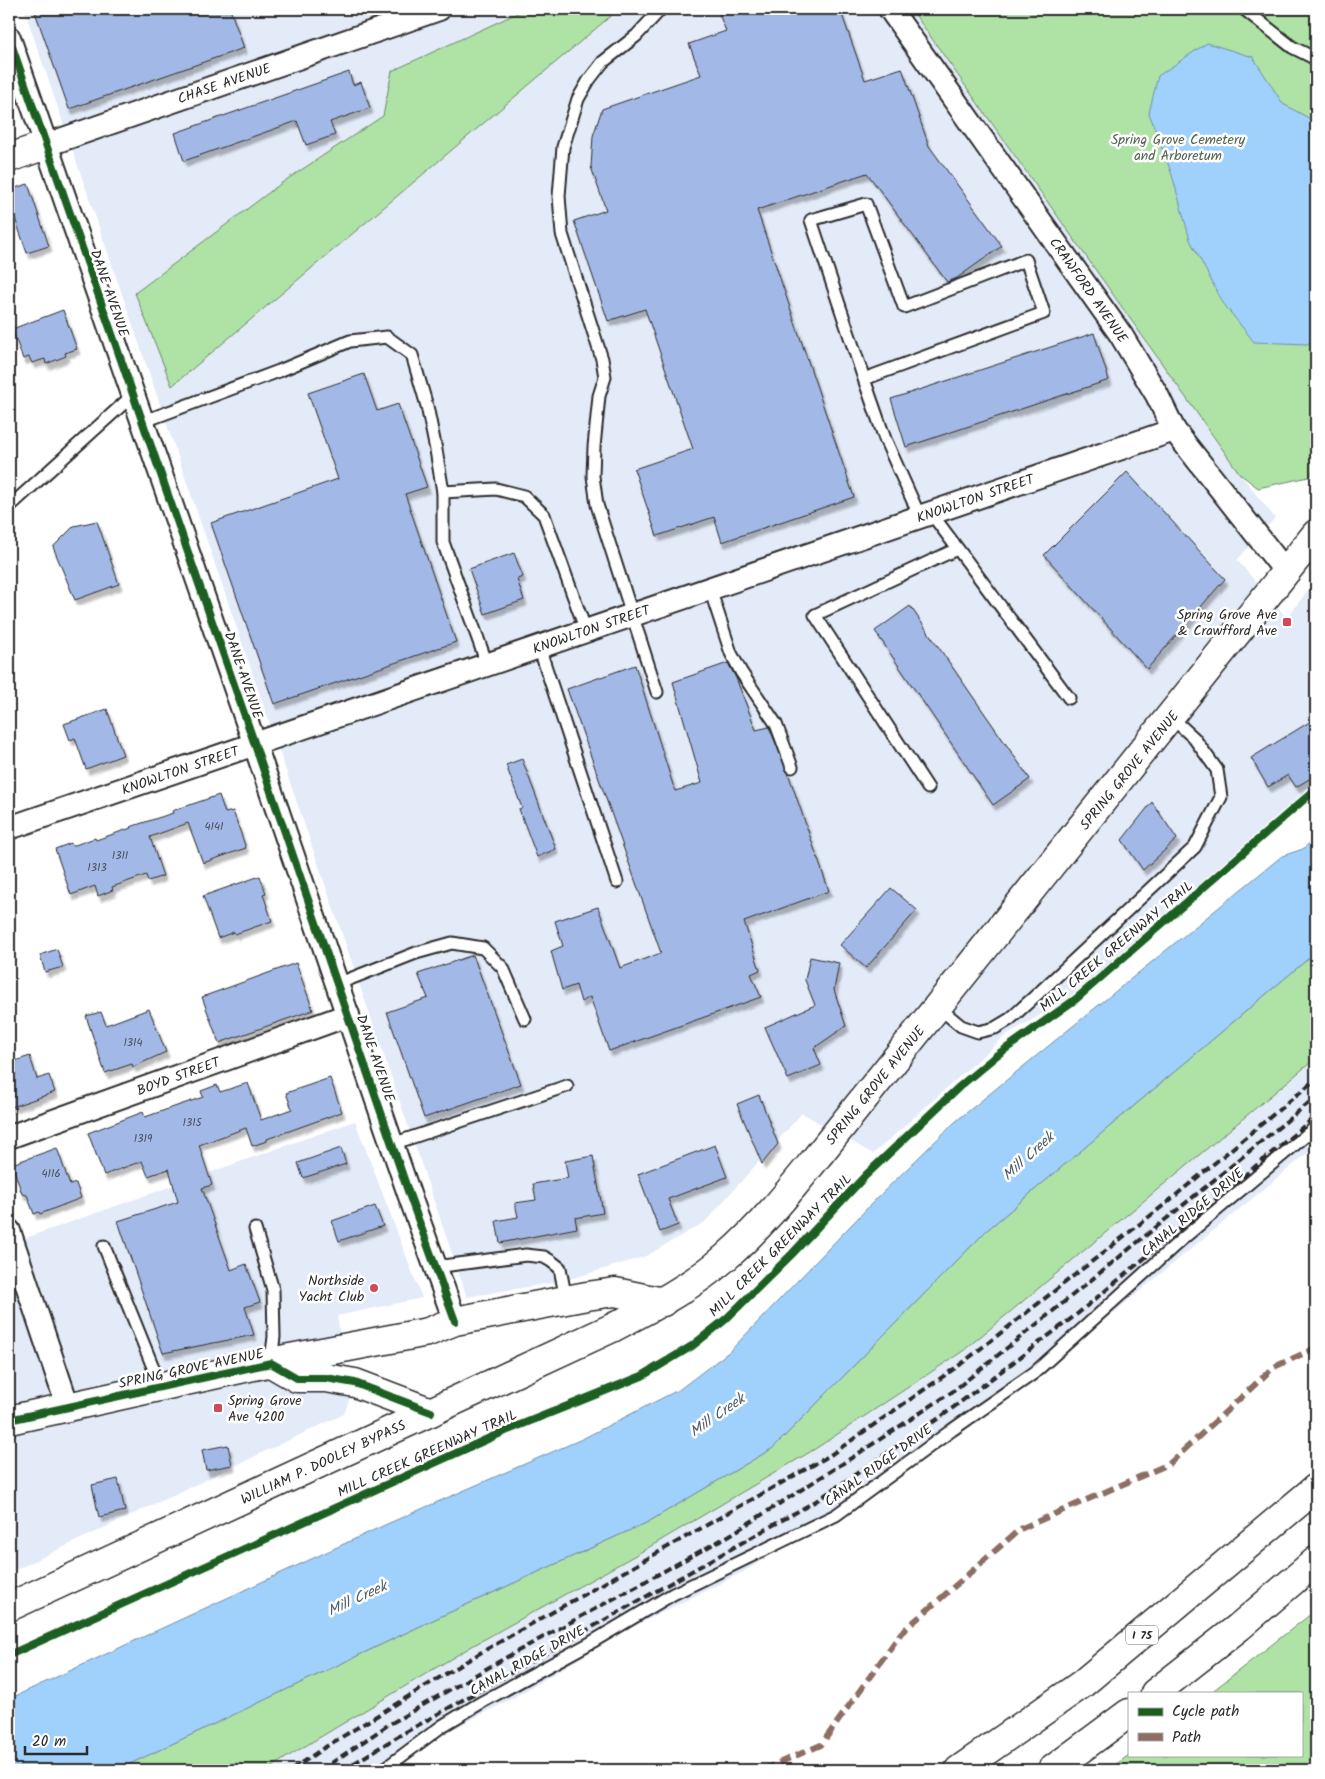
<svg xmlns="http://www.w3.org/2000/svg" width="1325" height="1779" font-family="Kalam,sans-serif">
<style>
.built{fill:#e3eaf8}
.green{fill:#aee3a5;stroke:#6c8768}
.water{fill:#a0d1fc;stroke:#718fa8}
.building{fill:#a2b9e7;stroke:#2b2b2b;filter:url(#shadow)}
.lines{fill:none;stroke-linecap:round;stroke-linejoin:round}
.service-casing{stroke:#2b2b2b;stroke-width:15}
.minor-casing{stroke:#2b2b2b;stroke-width:26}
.tertiary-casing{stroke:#2b2b2b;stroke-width:31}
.secondary-casing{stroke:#2b2b2b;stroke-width:31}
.motorway-casing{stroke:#2b2b2b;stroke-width:31}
.service{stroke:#fff;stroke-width:11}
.minor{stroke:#fff;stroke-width:22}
.tertiary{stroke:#fff;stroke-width:28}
.secondary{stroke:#fff;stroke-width:28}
.motorway{stroke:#fff;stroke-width:28}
.rail{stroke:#2b2b2b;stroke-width:4;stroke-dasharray:8 4;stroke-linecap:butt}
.quiet{stroke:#8d6e63;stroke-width:6;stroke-dasharray:12 6;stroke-linecap:butt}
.cycleway-casing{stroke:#fff;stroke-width:11}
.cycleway{stroke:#1b5e20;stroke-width:8}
.poi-dot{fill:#d1495b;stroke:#fff;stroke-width:2}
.labels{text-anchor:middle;stroke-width:5;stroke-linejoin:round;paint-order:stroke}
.number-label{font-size:11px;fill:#494e5a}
.shield{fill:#fff;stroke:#6b6b6b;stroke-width:1}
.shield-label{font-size:12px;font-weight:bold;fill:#2b2b2b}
.street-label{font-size:14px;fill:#2b2b2b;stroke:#fff}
.park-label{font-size:14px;fill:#526250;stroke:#fff}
.poi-label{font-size:14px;fill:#2b2b2b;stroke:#fff;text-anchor:end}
.water-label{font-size:15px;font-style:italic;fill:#4e5d6a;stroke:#fff}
</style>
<defs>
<filter id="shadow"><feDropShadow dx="3" dy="5.5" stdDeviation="1" flood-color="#0004"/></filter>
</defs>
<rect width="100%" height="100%" fill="#fff"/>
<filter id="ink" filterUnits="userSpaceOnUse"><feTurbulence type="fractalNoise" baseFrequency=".02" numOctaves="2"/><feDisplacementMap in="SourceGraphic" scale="10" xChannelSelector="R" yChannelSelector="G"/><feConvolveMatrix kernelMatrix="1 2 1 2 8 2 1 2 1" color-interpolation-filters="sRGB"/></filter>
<g filter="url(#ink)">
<g class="built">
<path d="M24 9H911L1240 474 1275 518 1237 560 1287 618 1316 579V782L1073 996 1006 1035 873 1154 802 1113 705 1222 644 1257 563 1281 467 1297Z"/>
<path d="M1316 1058V1146L1101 1323 903 1473 743 1572 623 1632 513 1698 375 1770H268L287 1757 474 1645 641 1552 815 1449 963 1351Z"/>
<path d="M355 1121 422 1298 337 1316 351 1395 344 1414 9 1573V1244Z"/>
</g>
<g class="green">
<path d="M568 9H619L172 386 135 293 283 182 383 116 392 71 524 10 559 16Z"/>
<path d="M911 9H1316V469L1309 477 1258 488 1240 474Z"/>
<path d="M1316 952V1058L963 1351 815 1449 641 1552 474 1645 287 1757 268 1770H117L435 1619 648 1522 773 1448 986 1231Z"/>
<path d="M1316 1610V1770H1108L1129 1755H1301V1693H1210Z"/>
</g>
<g class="water">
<path d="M1207 43 1253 57 1283 104 1316 122V335L1308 344 1254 342 1223 303 1190 240 1172 175 1149 113 1158 76Z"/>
<path d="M1316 837V952L986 1231 773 1448 648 1522 435 1619 117 1770H9V1699L387 1524 582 1439 680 1389 730 1351 878 1197 955 1122 1282 856 1303 849Z"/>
</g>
<g class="building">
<path d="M34 9H230L244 48 69 109Z"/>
<path d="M717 9H840L865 80 902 68 929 146 1002 246 957 278 947 282 867 173 757 210 854 497 722 542 714 517 657 536 634 469 693 449 645 309 608 321 574 221 606 210 591 167 593 136 602 109 701 75 689 44 726 31Z"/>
<path d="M349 72 353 85 361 82 370 108 330 122 335 135 306 145 297 121 184 161 175 133Z"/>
<path d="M28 184 49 246 27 253 9 201V190Z"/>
<path d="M63 310 77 349 65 353 66 356 46 364 45 359 32 363 29 357 23 359 12 329Z"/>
<path d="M1094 333 1109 380 906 447 891 399Z"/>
<path d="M364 374 377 411 398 404 427 487 405 494 456 642 274 704 211 523 338 479 308 393Z"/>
<path d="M1127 472 1225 579 1147 669 1044 555Z"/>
<path d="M97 521 119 584 75 600 53 547 74 526Z"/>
<path d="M514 553 523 577 517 579 524 600 485 614 469 569Z"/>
<path d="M910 606 1030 779 993 805 875 631Z"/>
<path d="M728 663 736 678 756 730 769 727 788 773 829 891 744 922 760 970 751 974 761 997 609 1051 590 997 581 1002 576 985 562 990 551 951 563 946 555 921 598 907 620 968 661 953 567 689 635 665 675 791 702 783 673 682Z"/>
<path d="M107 709 123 755 86 769 75 738 70 740 64 724Z"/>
<path d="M1316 718V775L1296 787 1288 775 1268 787 1251 758Z"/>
<path d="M522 759 556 849 537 857 519 809 522 808 506 765Z"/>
<path d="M219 795 225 813 233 811 246 848 203 863 188 823 150 837 163 876 148 881 146 875 112 887 113 890 98 896 95 886 71 895 55 849 71 843 72 846 95 838 96 840 131 828 130 827 173 813 172 811Z"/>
<path d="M1152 802 1177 839 1143 870 1122 840Z"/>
<path d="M260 876 266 893 263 894 272 921 235 934 234 932 218 938 203 896Z"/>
<path d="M891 888 917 910 866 968 840 945Z"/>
<path d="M57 949 63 967 45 972 40 955Z"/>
<path d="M473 955 521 1084 424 1118 387 1012 428 998 418 974Z"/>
<path d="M810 957 839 963 834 990 846 1026 814 1048 821 1065 788 1079 765 1027 815 1005 805 980Z"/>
<path d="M296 963 313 1010 219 1043 202 997Z"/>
<path d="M149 1009 166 1052 133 1067 132 1064 105 1073 86 1016 101 1012 106 1025Z"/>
<path d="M30 1056 37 1079 49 1075 55 1092 9 1108V1063Z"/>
<path d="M330 1078 342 1112 267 1139V1141L252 1146 246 1128 199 1145 212 1185 202 1188 231 1270 246 1264 260 1302 245 1307 254 1335 163 1353 118 1221 178 1202 169 1169 148 1176 142 1161 104 1175 88 1133 143 1112 145 1117 203 1097 201 1091 217 1085 220 1092 248 1083 261 1120 292 1109 286 1093Z"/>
<path d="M759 1095 778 1144 762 1164 737 1104Z"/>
<path d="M715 1145 727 1177 668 1199 678 1225 660 1232 638 1174Z"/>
<path d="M57 1148 70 1185 76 1183 81 1198 40 1214 39 1212 34 1214 27 1195 22 1194 12 1164Z"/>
<path d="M341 1148 346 1164 303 1178 298 1163Z"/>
<path d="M593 1156 603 1213 575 1218 577 1228 500 1243 496 1221 518 1217 515 1203 536 1200 533 1184 568 1178 565 1161Z"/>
<path d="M375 1206 383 1226 339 1241 332 1221Z"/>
<path d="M228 1445 232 1465 206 1470 202 1450Z"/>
<path d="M118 1479 125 1511 99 1517 92 1485Z"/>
</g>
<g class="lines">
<g class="service-casing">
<g id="service">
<path d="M1244 9 1292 47 1316 59"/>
<path d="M864 379 811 220 866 204 904 307 1026 260 1044 313 864 379 885 439 920 517"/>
<path d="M142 422 279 371 350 341 387 337 412 355 427 406 436 450 443 492V542L487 664"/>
<path d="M443 492 496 489 524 496 544 515 586 631"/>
<path d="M9 507 133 395"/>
<path d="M931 513 1069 698"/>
<path d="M710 589 731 653 741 672 776 724 792 767"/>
<path d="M539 647 617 882"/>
<path d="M657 692 597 505 593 476 594 447 599 396 605 377 602 359 562 234 559 196 563 147 578 99 589 80 603 62 636 36 661 9"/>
<path d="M928 788 815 615 957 549"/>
<path d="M337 984 416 953 452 943 483 948 503 968 525 1019"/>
<path d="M938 1007 961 1026 978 1032 995 1028 1010 1019 1043 989 1195 847 1221 797 1217 770 1194 738 1171 717"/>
<path d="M392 1144 567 1086"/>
<path d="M255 1229 273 1290 274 1337 271 1361"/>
<path d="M104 1246 161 1387"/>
<path d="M435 1267 526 1255 544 1257 551 1261 560 1268 566 1300"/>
<path d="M383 1770 442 1726 482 1702 592 1642 673 1594 836 1515 952 1430 1034 1373 1181 1240 1316 1127"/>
</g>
</g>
<g class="minor-casing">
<g id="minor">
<path d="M890 9 1121 335 1157 395 1174 430 1286 572"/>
<path d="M9 38 255 745 409 1194 455 1321"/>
<path d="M46 145 439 9"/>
<path d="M9 828 1174 430"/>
<path d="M9 1137 348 1015"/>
<path d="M9 1231 68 1407"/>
</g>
</g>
<g class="tertiary-casing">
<g id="tertiary">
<path d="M9 158 46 145"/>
<path d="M271 1363 297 1378H326L355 1383 431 1412"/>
<path d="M9 1420 290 1358 428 1332 455 1321 587 1296 615 1292 663 1302"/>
</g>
</g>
<g class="secondary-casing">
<path id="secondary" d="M9 1607 612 1328C652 1307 692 1287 726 1257 762 1226 791 1189 821 1152L1316 534"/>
</g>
<g class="motorway-casing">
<g id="motorway">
<path d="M1155 1693 1239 1627 1316 1561"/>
<path d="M959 1770 1082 1684 1316 1488"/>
<path d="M1052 1770 1129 1713"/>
</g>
</g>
<use href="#service" class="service"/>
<use href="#minor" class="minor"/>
<use href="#tertiary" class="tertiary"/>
<use href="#secondary" class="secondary"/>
<use href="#motorway" class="motorway"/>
<g class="rail">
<path d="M292 1770 322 1749 480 1653 829 1456 961 1364 1164 1205 1316 1079"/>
<path d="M321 1770 388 1725 507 1657 730 1535 856 1455 952 1392 1053 1311 1316 1097"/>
<path d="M343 1770 397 1737 816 1501 942 1416 1076 1315 1316 1116"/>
</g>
<path class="quiet" d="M762 1770 821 1745 901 1633 1020 1529 1169 1464 1274 1367 1316 1348"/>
<g class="cycleway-casing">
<g id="cycleway">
<path d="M9 38 255 745 409 1194 455 1321"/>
<path d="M9 1420 271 1363 297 1378H326L355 1383 431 1412"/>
<path d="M9 1655 503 1432 642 1376 692 1346 726 1319 792 1254 866 1175 959 1087 997 1055 1076 999 1316 789"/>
</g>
</g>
<use href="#cycleway" class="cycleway"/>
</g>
</g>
<g class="poi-dot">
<rect x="1282" y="617" width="10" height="10" rx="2.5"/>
<circle cx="374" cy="1288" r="5"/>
<rect x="213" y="1403" width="10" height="10" rx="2.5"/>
</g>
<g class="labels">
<g class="number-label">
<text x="214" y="830">4141</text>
<text x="120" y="859">1311</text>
<text x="97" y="871">1313</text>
<text x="133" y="1046">1314</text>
<text x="192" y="1126">1315</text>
<text x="143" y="1142">1319</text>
<text x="51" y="1177">4116</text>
</g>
<rect class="shield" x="1126" y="1625.5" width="32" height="19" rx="4"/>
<g class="shield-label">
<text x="1142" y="1639">I 75</text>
</g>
<g class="street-label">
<text transform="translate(224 83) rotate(-19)" y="5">CHASE AVENUE</text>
<text transform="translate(1089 290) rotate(55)" y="5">CRAWFORD AVENUE</text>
<text transform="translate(110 293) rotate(71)" y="5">DANE AVENUE</text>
<text transform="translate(975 498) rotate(-19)" y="5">KNOWLTON STREET</text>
<text transform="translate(591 629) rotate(-19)" y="5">KNOWLTON STREET</text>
<text transform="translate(244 675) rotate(71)" y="5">DANE AVENUE</text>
<text transform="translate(180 770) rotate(-19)" y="5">KNOWLTON STREET</text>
<text transform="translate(1129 770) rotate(-51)" y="5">SPRING GROVE AVENUE</text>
<text transform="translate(1116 946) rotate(-40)" y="5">MILL CREEK GREENWAY TRAIL</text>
<text transform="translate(376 1058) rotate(71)" y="5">DANE AVENUE</text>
<text transform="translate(178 1076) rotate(-20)" y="5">BOYD STREET</text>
<text transform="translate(875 1085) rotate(-51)" y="5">SPRING GROVE AVENUE</text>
<text transform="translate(1192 1212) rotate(-40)" y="5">CANAL RIDGE DRIVE</text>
<text transform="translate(780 1245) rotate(-45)" y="5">MILL CREEK GREENWAY TRAIL</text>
<text transform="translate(191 1368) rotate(-12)" y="5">SPRING GROVE AVENUE</text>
<text transform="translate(427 1453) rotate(-24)" y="5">MILL CREEK GREENWAY TRAIL</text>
<text transform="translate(323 1462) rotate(-25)" y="5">WILLIAM P. DOOLEY BYPASS</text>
<text transform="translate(878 1465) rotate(-36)" y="5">CANAL RIDGE DRIVE</text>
<text transform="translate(527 1660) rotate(-29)" y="5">CANAL RIDGE DRIVE</text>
</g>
<g class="park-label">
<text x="1178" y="144">Spring Grove Cemetery<tspan x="1178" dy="16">and Arboretum</tspan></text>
</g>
<g class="poi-label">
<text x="1277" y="619">Spring Grove Ave<tspan x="1277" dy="16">&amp; Crawfford Ave</tspan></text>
<text x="364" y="1285">Northside<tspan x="364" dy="16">Yacht Club</tspan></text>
<text x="228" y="1405" text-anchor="start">Spring Grove<tspan x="228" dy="16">Ave 4200</tspan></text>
</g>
<g class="water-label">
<text transform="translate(1028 1156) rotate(-42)" y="5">Mill Creek</text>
<text transform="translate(717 1415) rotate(-35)" y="5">Mill Creek</text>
<text transform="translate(357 1598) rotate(-25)" y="5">Mill Creek</text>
</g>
</g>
<rect width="1325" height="1779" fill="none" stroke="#fff" stroke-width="30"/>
<rect x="15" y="15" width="1295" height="1749" fill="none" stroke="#2b2b2b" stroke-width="2" filter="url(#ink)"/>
<rect x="1128" y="1692" width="175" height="65" fill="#ffffff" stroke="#aaaaaa"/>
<rect x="1138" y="1708" width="25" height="8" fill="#1b5e20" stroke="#aaaaaa"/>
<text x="1172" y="1716" font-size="15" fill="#2b2b2b">Cycle path</text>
<rect x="1138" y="1733" width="25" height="8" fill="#8d6e63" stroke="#aaaaaa"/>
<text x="1172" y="1742" font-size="15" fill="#2b2b2b">Path</text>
<path d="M25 1746v8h62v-8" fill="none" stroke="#2b2b2b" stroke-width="2.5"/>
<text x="32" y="1746" font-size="15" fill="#2b2b2b" stroke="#ffffff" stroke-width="4" paint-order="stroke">20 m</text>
</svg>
